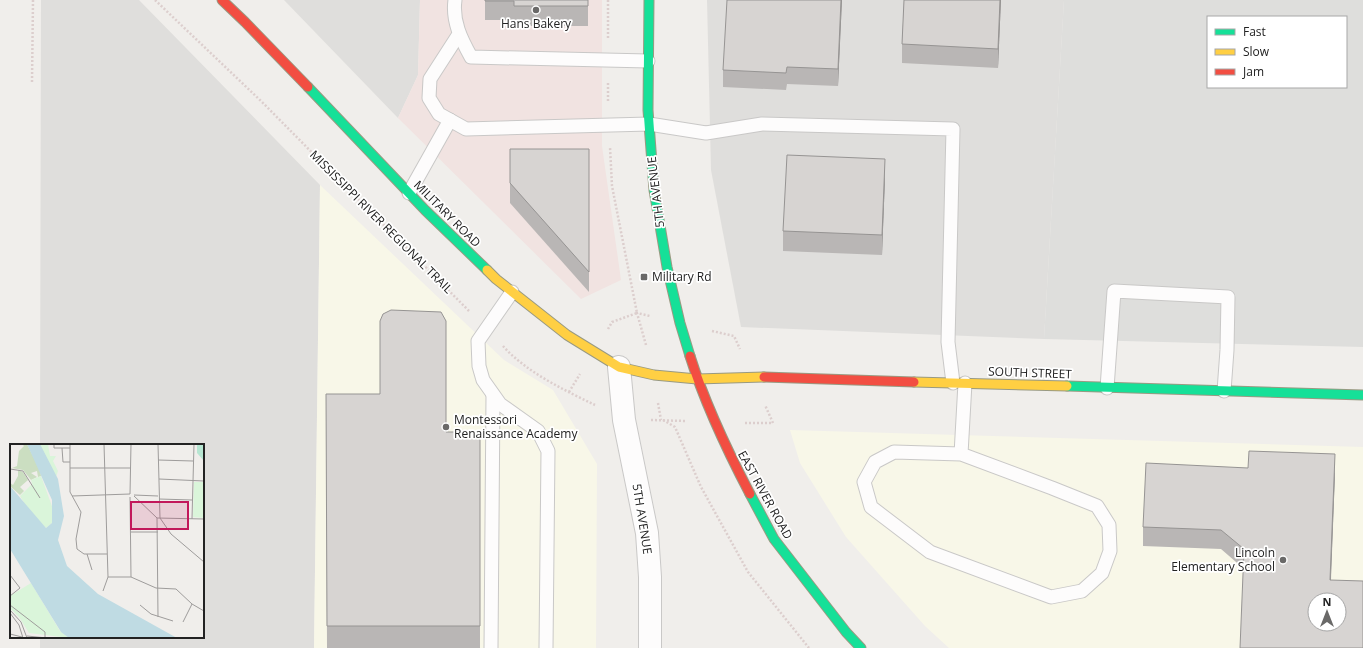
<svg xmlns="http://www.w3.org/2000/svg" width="1363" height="648" font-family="'Open Sans',sans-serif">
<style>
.residential{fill:#dfdedc}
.commercial{fill:#f1e3e1}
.education{fill:#f8f7e8;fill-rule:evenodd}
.religious{fill:#dededc;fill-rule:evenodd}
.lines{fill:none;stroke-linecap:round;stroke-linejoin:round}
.lane-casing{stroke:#c9c8c7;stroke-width:15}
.street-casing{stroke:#c9c8c7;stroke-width:24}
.fast-casing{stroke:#999a82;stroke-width:11}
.slow-casing{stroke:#999a82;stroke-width:11}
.jam-casing{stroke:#999a82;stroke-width:11}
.path{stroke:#dccecd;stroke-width:2.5;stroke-dasharray:2 2;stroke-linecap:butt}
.lane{stroke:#fdfcfc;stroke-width:13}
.street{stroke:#fdfcfc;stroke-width:22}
.fast{stroke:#16e098;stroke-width:9}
.slow{stroke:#ffcf43;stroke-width:9}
.jam{stroke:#f24e42;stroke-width:9}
.wall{fill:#b9b6b5}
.shaded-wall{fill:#969493}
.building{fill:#d7d4d2;stroke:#969493;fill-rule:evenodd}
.poi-dot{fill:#6a6968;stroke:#fff;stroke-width:1.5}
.labels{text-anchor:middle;stroke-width:3.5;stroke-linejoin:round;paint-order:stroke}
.poi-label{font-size:12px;fill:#222;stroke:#fff;text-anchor:start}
.street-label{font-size:12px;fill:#222;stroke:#fff}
.inset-road{fill:none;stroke:#9e9c9b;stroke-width:1}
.view{fill:#c2185b;fill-opacity:0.15;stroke:#c2185b;stroke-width:2}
.inset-edge{fill:none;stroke:#222;stroke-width:2}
</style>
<rect width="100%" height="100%" fill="#f0eeeb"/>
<g class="residential">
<path d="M41 0H139L320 185 314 648H40V637H203V445H40Z"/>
<path d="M284 0H420L418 75 398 118Z"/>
<path d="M707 0H1064L1044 339 741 327 711 170Z"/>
</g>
<path class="commercial" d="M420 0H602V146L621 280 581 299 398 118 418 75Z"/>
<g class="education">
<path d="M320 185 504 360 553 390 597 464 596 648H314Z"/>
<path d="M790 430 1363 447V648H949L925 626 846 537 800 463ZM1315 600H1339V624H1315Z"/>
</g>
<path class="religious" d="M1064 0H1363V347L1044 339ZM1208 17H1346V87H1208Z"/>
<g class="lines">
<g class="lane-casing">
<g id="lane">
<path d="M455 0C452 21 461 39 471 57L648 61"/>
<path d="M459 34 430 79 429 98 439 114 466 129 649 124 706 133 762 124 953 129 948 342 953 383"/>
<path d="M409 193 450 120"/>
<path d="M512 292 478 341 479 366 483 380 500 404 538 431 548 451 546 648"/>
<path d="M1107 388 1114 291 1228 297 1227 350 1224 391"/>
<path d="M961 454 1052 488 1097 506 1109 525 1110 551 1102 573 1082 591 1051 597 930 552 871 507 864 482 875 462 894 452 961 454 965 383"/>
<path d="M491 648 493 395"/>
</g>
</g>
<g class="street-casing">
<path id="street" d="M619 367 624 420 647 533 650 577V648"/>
</g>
<g class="fast-casing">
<g id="fast">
<path d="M649 0 648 110 654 190 667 267 680 323 690 356"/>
<path d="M308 87 425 210 487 270"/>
<path d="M1067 386 1363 395"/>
<path d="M750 494 774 539 846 632 861 648"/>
</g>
</g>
<g class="slow-casing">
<g id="slow">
<path d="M487 270 496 279 567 335 619 367 654 375 697 379 764 377"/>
<path d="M914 382 1067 386"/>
</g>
</g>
<g class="jam-casing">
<g id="jam">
<path d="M222 0 245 22 308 87"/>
<path d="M690 356C705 404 727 450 750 494"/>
<path d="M764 377 914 382"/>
</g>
</g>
<g class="path">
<path d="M155 0 261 101 470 312"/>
<path d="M608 0V38"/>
<path d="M32 82 33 0"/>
<path d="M608 83V102"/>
<path d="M608 329 612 322 637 313 612 186 610 147"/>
<path d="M712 331 734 336 740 349"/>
<path d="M646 345 637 313 650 316"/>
<path d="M503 346C526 372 564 390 595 405"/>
<path d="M569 392 580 374"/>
<path d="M658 403 661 420"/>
<path d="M651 420 686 421"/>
<path d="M663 420 675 427 701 487 748 572 809 648"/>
<path d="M745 423H773L765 405"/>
</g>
<use href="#lane" class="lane"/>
<use href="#street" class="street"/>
<use href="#fast" class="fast"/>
<use href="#slow" class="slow"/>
<use href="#jam" class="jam"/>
</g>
<g class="wall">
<path d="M485 0H588V26H514V20H485Z"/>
<path d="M842 0 838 86 787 84 786 90 723 87V70Z"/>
<path d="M904 0H1001L998 68 902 63V44Z"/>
<path d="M510 149H589V292L510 203Z"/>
<path d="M885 178 882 255 783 251V231Z"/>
<path d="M326 394 446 432H480V648H327Z"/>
<path d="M1248 468 1335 473 1331 580 1363 648 1243 568 1221 549 1143 546V527Z"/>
</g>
<g class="shaded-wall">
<path d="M841 0H842L838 86V69Z"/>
<path d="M1000 0H1001L998 68V49Z"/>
<path d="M885 159V178L882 255V235Z"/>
<path d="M1335 454V473L1330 599V580Z"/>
</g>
<g class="building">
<path d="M485 0H588V6H514V1H485Z"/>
<path d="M727 0H841L838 69 787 67 786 73 723 70Z"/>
<path d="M904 0H1000L998 49 902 44Z"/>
<path d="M510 149H589V272L510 183Z"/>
<path d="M787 155 885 159 882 235 783 231Z"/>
<path d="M391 310 441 312 446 321V432H480V626H327L326 394H380V321L383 314Z"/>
<path d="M1249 451 1335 454 1330 580 1363 581V648H1240L1244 549 1221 530 1143 527 1146 463 1248 468ZM1315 600H1339V624H1315Z"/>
</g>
<g class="poi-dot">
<circle cx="536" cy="10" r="4"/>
<rect x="640" y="273" width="8" height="8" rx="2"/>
<circle cx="446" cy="427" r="4"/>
<circle cx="1283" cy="560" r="4"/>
</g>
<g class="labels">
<g class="poi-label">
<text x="536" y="28" text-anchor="middle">Hans Bakery</text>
<text x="652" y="281">Military Rd</text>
<text x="454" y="424">Montessori<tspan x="454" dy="14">Renaissance Academy</tspan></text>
<text x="1275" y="557" text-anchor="end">Lincoln<tspan x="1275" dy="14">Elementary School</tspan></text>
</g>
<g class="street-label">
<text transform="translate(656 192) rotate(-97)" y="4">5TH AVENUE</text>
<text transform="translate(447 214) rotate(45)" y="4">MILITARY ROAD</text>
<text transform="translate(381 222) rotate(45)" y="4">MISSISSIPPI RIVER REGIONAL TRAIL</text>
<text transform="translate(1030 373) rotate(2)" y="4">SOUTH STREET</text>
<text transform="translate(765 495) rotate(61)" y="4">EAST RIVER ROAD</text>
<text transform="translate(642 519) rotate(81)" y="4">5TH AVENUE</text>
</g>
</g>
<g transform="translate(10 444)">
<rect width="194" height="194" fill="#f0eeeb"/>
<path d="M12 0H17L30 26 31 32 28 33 27 27 21 29 27 33 21 36 13 26 2 24 7 22 9 7 14 2ZM8 26 13 28 18 36 10 43 14 47 10 51 0 42V39L3 41 8 32Z" fill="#cbdec1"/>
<path d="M29 0H38L40 12H46L43 17 48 27 46 33ZM31 32 43 65 42 79 36 84 19 67 10 52 22 40 21 36ZM184 38H194V74L183 73ZM21 139 50 187 59 194 19 189 9 173 0 164V152Z" fill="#daf5da"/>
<path d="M187 1H194V17L187 9Z" fill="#b7e6d2"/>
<path d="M17 0H30L48 35 54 72 48 96 57 122 88 150 167 194H59L51 188 0 105V42L36 84 42 79V56Z" fill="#bfdbe3"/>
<path class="inset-road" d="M44 0V4H60M60 0V48L71 68 66 95 67 105 74 110H97M148 0 150 74 161 90 194 118M52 4 53 18H60M148 16 183 17M60 24H121M0 25 13 27 30 54M149 35 194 37M120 50 121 0M124 51 148 52M62 52 120 50M124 52 147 74 194 75M120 53 121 133M149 55 182 56M147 74 148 173M182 75 184 0M121 88H148M77 110 82 126M0 131 10 144 0 152M98 133H121L146 144 166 145 182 160 194 167M93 147 98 133 94 0M0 161 35 188V193M130 161 141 170 163 177M0 166 11 178 17 194M0 169 9 181 13 194M173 178 182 160M0 190 12 193M17 192 37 194"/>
<path class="view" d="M121 58H178V85H121Z"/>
<rect width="194" height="194" class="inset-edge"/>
</g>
<rect x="1207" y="16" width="140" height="72" fill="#ffffff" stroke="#a7a7a7"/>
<rect x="1215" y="29" width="20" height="6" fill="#16e098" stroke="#a7a7a7"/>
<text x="1243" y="36" font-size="12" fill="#222222">Fast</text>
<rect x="1215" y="49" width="20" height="6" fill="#ffcf43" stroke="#a7a7a7"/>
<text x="1243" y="56" font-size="12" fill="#222222">Slow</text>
<rect x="1215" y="69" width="20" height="6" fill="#f24e42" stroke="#a7a7a7"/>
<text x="1243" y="76" font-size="12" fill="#222222">Jam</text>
<g transform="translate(1327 612)"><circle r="19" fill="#ffffff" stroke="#a7a7a7"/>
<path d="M0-3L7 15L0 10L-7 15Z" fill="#6a6968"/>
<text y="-6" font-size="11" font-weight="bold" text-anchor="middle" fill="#222222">N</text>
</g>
</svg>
